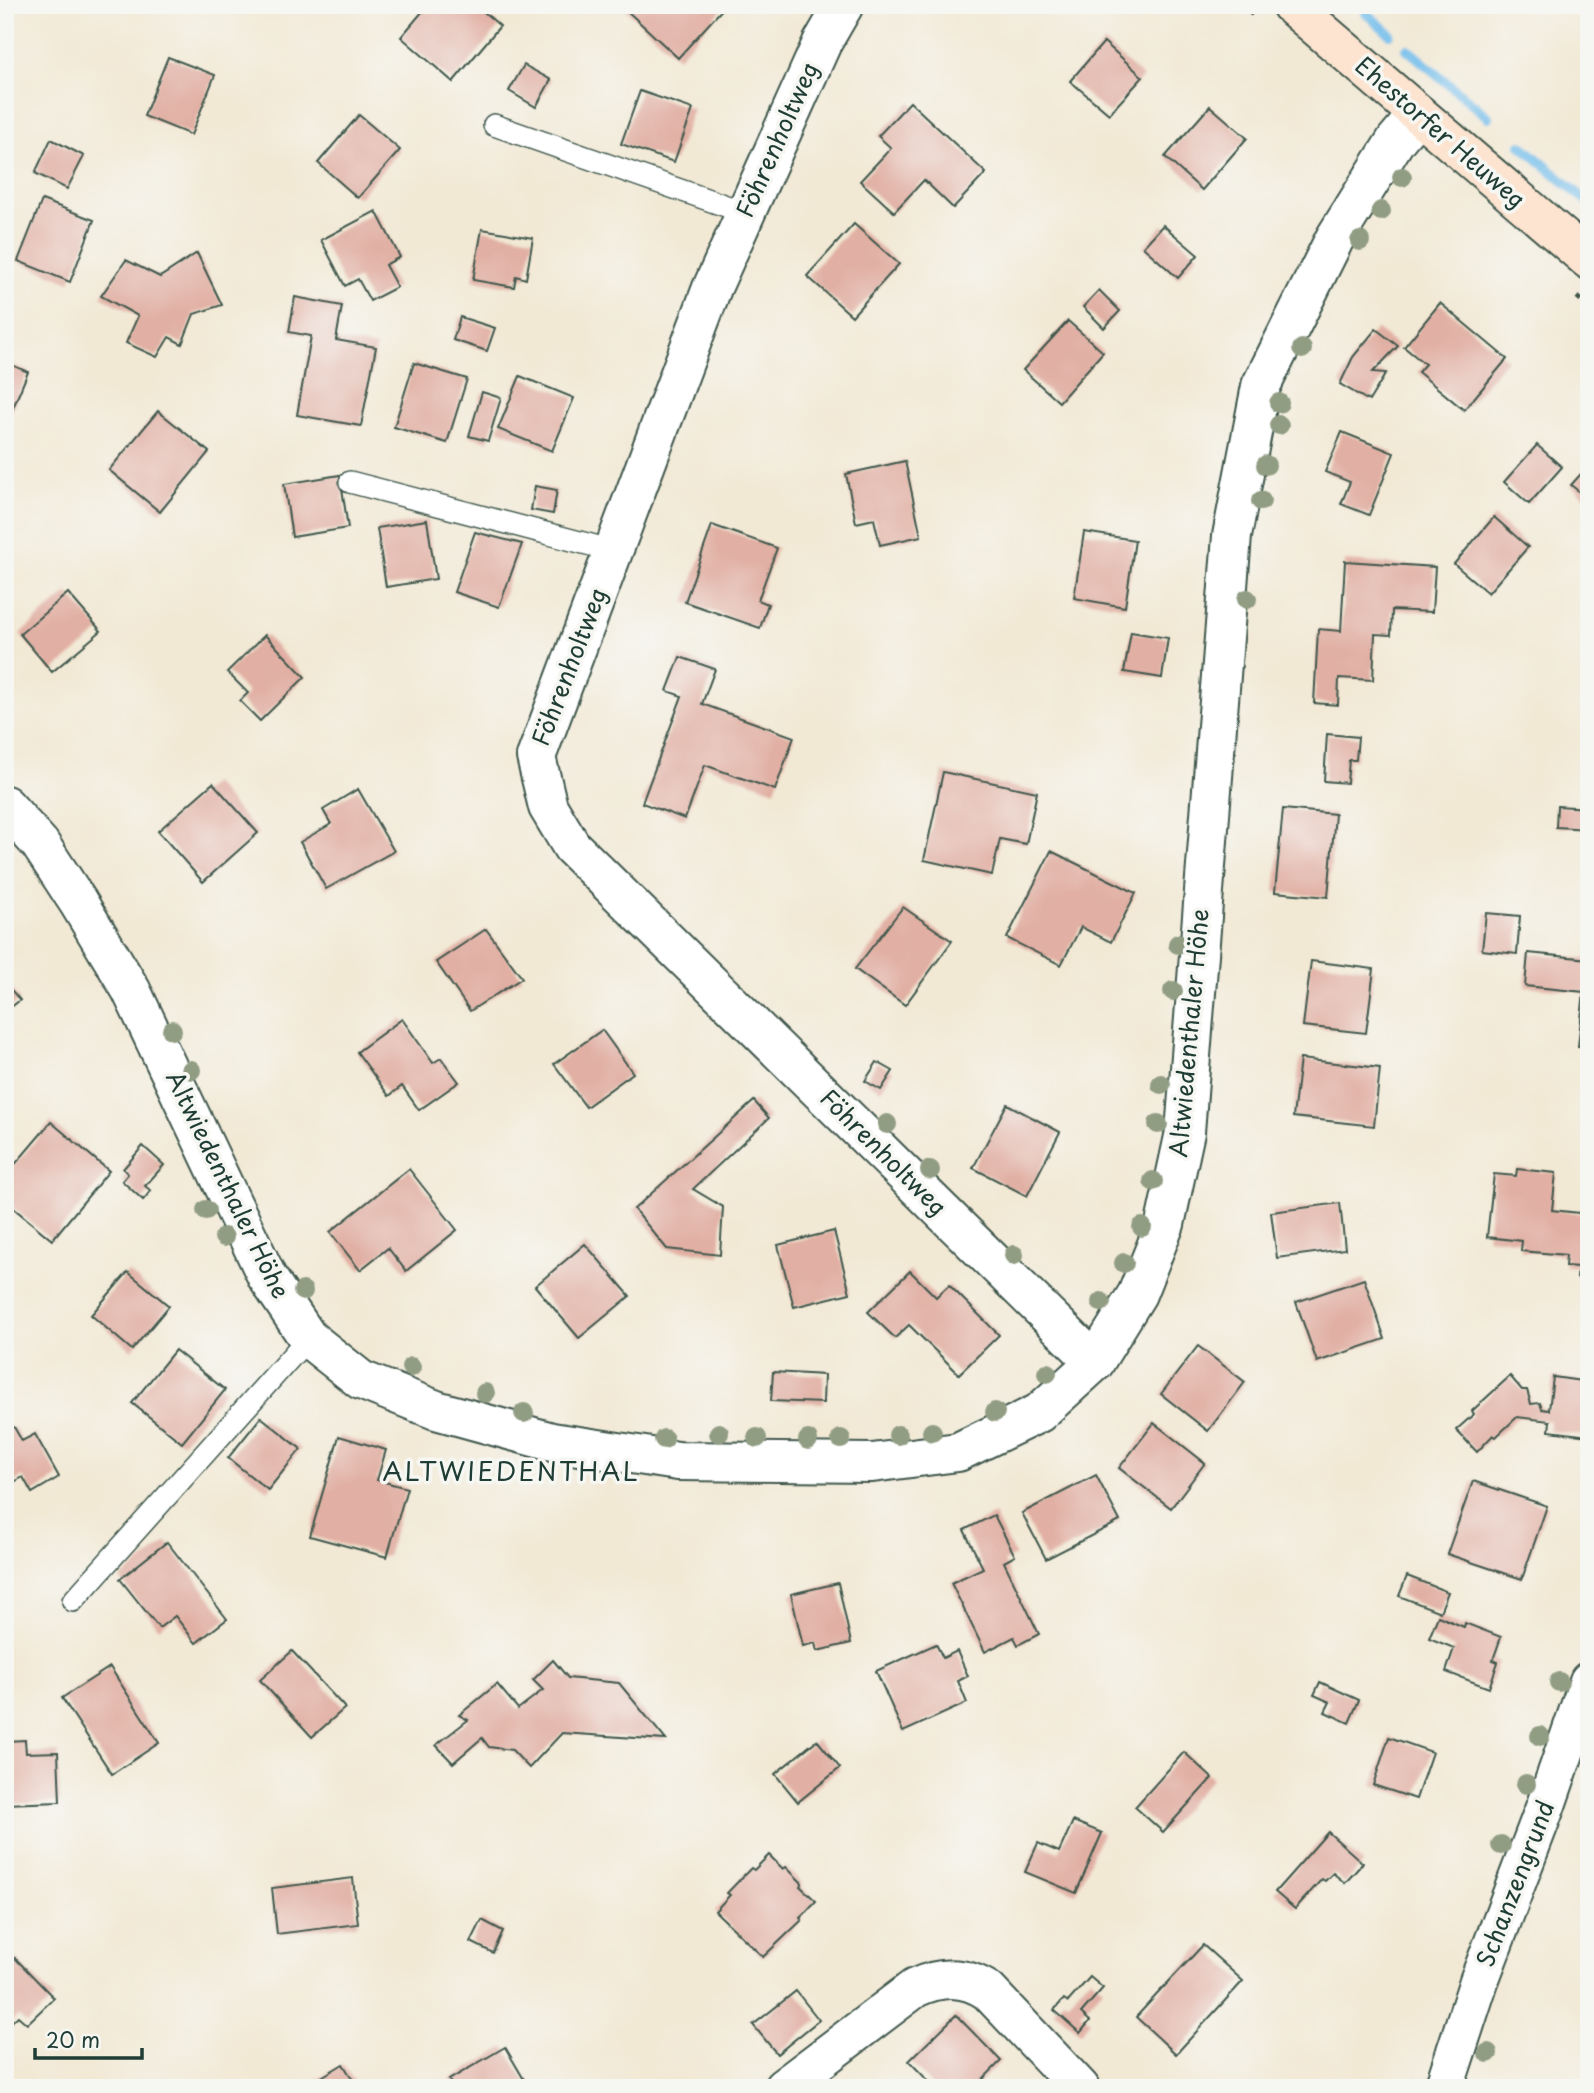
<svg xmlns="http://www.w3.org/2000/svg" width="1594" height="2093" font-family="'Playpen Sans',sans-serif">
<style>
.lines{fill:none;stroke-linecap:round;stroke-linejoin:round}
.stream{stroke:#72bdeb;stroke-width:10}
.building{fill:#e1afa3}
.lane-casing{stroke:#3f574c;stroke-width:24}
.street-casing{stroke:#3f574c;stroke-width:42}
.secondary-casing{stroke:#3f574c;stroke-width:42}
.path{stroke:#3f574c;stroke-width:4.5;stroke-dasharray:5 5;stroke-linecap:butt}
.lane{stroke:#fff;stroke-width:21}
.street{stroke:#fff;stroke-width:38}
.secondary{stroke:#fde4d0;stroke-width:38}
.tree{fill:#919d83}
.labels{text-anchor:middle;stroke-width:7;stroke-linejoin:round;paint-order:stroke}
.street-label{font-size:24px;fill:#1f3d34;stroke:#f6f6f2}
.neighbourhood-label{font-size:26px;letter-spacing:2px;fill:#1f3d34;stroke:#f6f6f2}
</style>
<rect width="100%" height="100%" fill="#f6f6f2"/>
<filter id="ink" filterUnits="userSpaceOnUse"><feTurbulence type="fractalNoise" baseFrequency=".0143" numOctaves="2"/><feDisplacementMap in="SourceGraphic" scale="14" xChannelSelector="R" yChannelSelector="G"/><feConvolveMatrix kernelMatrix="1 2 1 2 8 2 1 2 1" color-interpolation-filters="sRGB"/></filter>
<filter id="wash" filterUnits="userSpaceOnUse"><feTurbulence type="fractalNoise" baseFrequency=".00686" numOctaves="4" result="noise"/><feDisplacementMap in="SourceGraphic" scale="28" xChannelSelector="R" yChannelSelector="G"/><feGaussianBlur stdDeviation="1.57" result="paint"/><feColorMatrix in="noise" values="0 0 0 0 0 0 0 0 0 0 0 0 0 0 0 0 0 1.4 0 .05"/><feComposite in="paint" operator="in"/></filter>
<g filter="url(#wash)">
<rect width="100%" height="100%" fill="#f2e9d5"/>
<g class="lines">
<g class="stream">
<path d="M1366 13 1390 34"/>
<path d="M1407 49 1488 117"/>
<path d="M1521 145 1589 203"/>
</g>
</g>
<g id="blocks">
<g class="building">
<path d="M428 5H476L500 26 453 82 401 37Z"/>
<path d="M629 5H726L678 58 625 9Z"/>
<path d="M1104 42 1143 77 1109 114 1070 81Z"/>
<path d="M168 57 215 75 191 135 144 116Z"/>
<path d="M524 65 551 80 536 107 509 91Z"/>
<path d="M640 91 693 109 674 162 621 144Z"/>
<path d="M910 102 986 173 953 208 924 180 894 212 860 181 891 148 878 136Z"/>
<path d="M1210 106 1247 138 1202 190 1165 157Z"/>
<path d="M359 115 400 150 358 198 318 163Z"/>
<path d="M51 139 84 156 67 189 35 173Z"/>
<path d="M42 200 94 220 70 282 18 261Z"/>
<path d="M376 211 400 257 385 265 397 287 370 301 358 279 345 286 321 240Z"/>
<path d="M854 224 899 264 852 316 807 276Z"/>
<path d="M1163 225 1198 255 1178 278 1143 247Z"/>
<path d="M482 229 533 238 526 279 516 276 514 287 473 280Z"/>
<path d="M197 253 222 305 194 314 182 344 169 337 157 357 126 343 138 316 101 296 126 260 160 277Z"/>
<path d="M1099 290 1120 311 1104 328 1083 307Z"/>
<path d="M295 297 342 306 336 340 376 347 361 426 297 415 311 336 289 332Z"/>
<path d="M1440 303 1507 359 1464 410 1418 372 1425 364 1404 347Z"/>
<path d="M460 317 495 328 487 351 453 340Z"/>
<path d="M1068 321 1103 352 1059 402 1023 370Z"/>
<path d="M1376 329 1398 346 1373 372 1386 373 1369 401 1340 384 1353 357Z"/>
<path d="M5 362 28 372 5 427Z"/>
<path d="M414 363 467 379 447 443 394 427Z"/>
<path d="M520 376 574 398 552 451 498 429Z"/>
<path d="M482 392 501 398 488 441 469 436Z"/>
<path d="M158 411 209 452 160 512 109 470Z"/>
<path d="M1342 432 1394 453 1369 515 1341 504 1350 482 1325 472Z"/>
<path d="M1537 445 1562 467 1529 504 1504 482Z"/>
<path d="M905 461 921 536 880 545 874 519 856 523 846 474Z"/>
<path d="M1589 465V500L1571 485Z"/>
<path d="M340 475 348 528 292 537 284 484Z"/>
<path d="M535 486 557 490 553 514 531 510Z"/>
<path d="M1494 517 1528 547 1488 593 1454 564Z"/>
<path d="M427 520 436 579 386 587 377 528Z"/>
<path d="M712 525 777 548 758 600 768 604 760 628 685 602Z"/>
<path d="M475 532 522 544 499 607 454 592Z"/>
<path d="M1084 532 1135 540 1125 607 1074 598Z"/>
<path d="M1345 561 1435 567 1432 612 1392 610 1391 635 1375 634 1373 680 1339 678 1338 705 1314 703 1318 629 1341 631Z"/>
<path d="M68 593 101 631 52 672 20 634Z"/>
<path d="M1131 632 1168 638 1162 678 1124 672Z"/>
<path d="M265 635 305 677 260 721 240 701 248 693 227 672Z"/>
<path d="M680 657 715 669 702 704 794 737 775 790 705 765 685 819 642 803 682 696 667 691Z"/>
<path d="M1327 734 1358 737 1356 760H1349L1347 783 1324 781Z"/>
<path d="M1587 739H1589V789L1582 788Z"/>
<path d="M943 772 1037 792 1026 844 1000 839 992 875 924 860Z"/>
<path d="M213 783 258 833 203 882 158 831Z"/>
<path d="M358 789 394 851 326 889 300 842 331 824 323 810Z"/>
<path d="M1557 806 1589 808V829L1556 827Z"/>
<path d="M1283 809 1335 814 1328 897 1275 892Z"/>
<path d="M1051 851 1136 893 1111 942 1081 927 1061 965 1007 938Z"/>
<path d="M903 907 952 941 905 1005 855 969Z"/>
<path d="M1486 913 1520 916 1517 954 1482 950Z"/>
<path d="M486 929 522 978 470 1011 436 962Z"/>
<path d="M1528 953 1589 959V1047L1578 1046 1584 992 1525 986Z"/>
<path d="M1311 961 1374 969 1366 1033 1303 1026Z"/>
<path d="M5 983 20 1000 5 1012Z"/>
<path d="M402 1019 433 1063 441 1058 459 1082 419 1110 402 1086 389 1096 357 1052Z"/>
<path d="M602 1030 633 1073 586 1107 554 1064Z"/>
<path d="M1300 1059 1380 1068 1374 1126 1293 1117Z"/>
<path d="M877 1062 893 1071 881 1090 865 1081Z"/>
<path d="M754 1101 769 1118 693 1189 723 1207 720 1255 667 1249 634 1209Z"/>
<path d="M1007 1104 1060 1132 1027 1196 973 1168Z"/>
<path d="M51 1122 109 1171 52 1240 5 1201V1176Z"/>
<path d="M143 1146 164 1165 145 1186 151 1191 143 1200 122 1181 128 1174 123 1169Z"/>
<path d="M409 1169 457 1230 406 1271 388 1248 360 1270 330 1232Z"/>
<path d="M1517 1169 1556 1173 1552 1210 1589 1214V1279L1577 1278 1578 1267 1565 1266 1566 1255 1521 1251 1522 1241 1487 1237 1494 1174 1516 1176Z"/>
<path d="M1340 1203 1345 1249 1277 1258 1271 1212Z"/>
<path d="M834 1231 850 1293 794 1307 778 1245Z"/>
<path d="M585 1244 630 1296 579 1338 535 1286Z"/>
<path d="M910 1271 936 1297 949 1285 999 1335 959 1374 909 1325 895 1338 868 1312Z"/>
<path d="M128 1272 169 1306 132 1350 91 1315Z"/>
<path d="M1364 1279 1385 1339 1317 1362 1296 1302Z"/>
<path d="M1198 1346 1245 1382 1208 1431 1161 1394Z"/>
<path d="M175 1350 225 1390 182 1443 132 1403Z"/>
<path d="M773 1372 824 1375 823 1403 771 1401Z"/>
<path d="M1510 1376 1522 1390H1527L1531 1404 1540 1403 1542 1409 1549 1410 1553 1377 1589 1382V1436L1549 1431 1550 1421 1517 1417 1496 1437 1493 1435 1477 1452 1456 1430 1474 1414 1472 1411Z"/>
<path d="M261 1417 301 1449 268 1490 228 1458Z"/>
<path d="M1154 1423 1205 1463 1171 1508 1119 1468Z"/>
<path d="M14 1427 22 1441 35 1434 59 1477 32 1493 23 1477 5 1487V1432Z"/>
<path d="M339 1436 386 1450 377 1480 407 1488 387 1557 310 1536Z"/>
<path d="M1096 1475 1120 1521 1046 1559 1022 1513Z"/>
<path d="M1473 1481 1547 1506 1522 1579 1447 1554Z"/>
<path d="M994 1515 1015 1556 1004 1562 1039 1634 1018 1645 1014 1637 985 1652 951 1583 983 1568 964 1530Z"/>
<path d="M167 1542 227 1619 196 1643 175 1616 159 1628 120 1579Z"/>
<path d="M1407 1576 1448 1592 1440 1612 1399 1596Z"/>
<path d="M838 1583 851 1643 817 1651 815 1643 803 1646 791 1594Z"/>
<path d="M1438 1616 1464 1627 1465 1623 1501 1637 1493 1660 1498 1662 1489 1688 1446 1672 1454 1648 1429 1638Z"/>
<path d="M936 1644 943 1658 957 1651 968 1676 958 1681 967 1703 903 1732 876 1671Z"/>
<path d="M292 1651 345 1708 312 1737 260 1680Z"/>
<path d="M553 1660 568 1678 619 1683 666 1740 562 1733 529 1768 512 1750 489 1747 482 1738 453 1763 436 1745 468 1720 459 1715 497 1684 518 1709 543 1690 533 1680Z"/>
<path d="M110 1667 159 1743 112 1774 62 1698Z"/>
<path d="M1320 1682 1359 1700 1349 1723 1325 1712 1330 1702 1314 1695Z"/>
<path d="M1389 1737 1432 1752 1416 1799 1373 1785Z"/>
<path d="M25 1740 26 1753 58 1752 60 1802 5 1804 7 1741Z"/>
<path d="M817 1740 840 1768 798 1802 775 1774Z"/>
<path d="M1184 1752 1212 1778 1163 1832 1135 1807Z"/>
<path d="M1073 1821 1102 1833 1076 1893 1025 1872 1038 1843 1059 1852Z"/>
<path d="M1328 1832 1363 1863 1345 1883 1333 1873 1325 1881 1322 1879 1295 1909 1275 1892Z"/>
<path d="M769 1855 783 1869 786 1867 802 1883 800 1886 816 1901 800 1918 802 1920 763 1957 715 1911 730 1895 727 1893 751 1868 754 1870Z"/>
<path d="M353 1878 358 1924 277 1934 272 1888Z"/>
<path d="M482 1920 503 1931 493 1953 471 1942Z"/>
<path d="M1203 1945 1243 1981 1176 2054 1136 2017Z"/>
<path d="M15 1958 54 1998 27 2024 18 2016 5 2028V1968Z"/>
<path d="M1090 1977 1103 1988 1081 2013 1090 2021 1080 2033 1054 2010 1064 1999 1068 2002Z"/>
<path d="M796 1991 819 2020 777 2054 753 2025Z"/>
<path d="M956 2015 1001 2061 974 2088H935L909 2061Z"/>
<path d="M505 2047 529 2088H453L449 2080Z"/>
<path d="M343 2064 358 2088H319L315 2081Z"/>
</g>
</g>
</g>
<g filter="url(#ink)">
<use href="#blocks" fill-opacity="0" stroke="#3f574c" stroke-width="2"/>
<g class="lines">
<g class="lane-casing">
<g id="lane">
<path d="M494 125 746 213"/>
<path d="M350 482 614 551"/>
<path d="M73 1601 308 1338"/>
</g>
</g>
<g class="street-casing">
<g id="street">
<path d="M844 5 822 43 712 288 536 757 548 807 572 847 1095 1362"/>
<path d="M5 805 40 844 78 902 131 990 267 1277 308 1338 361 1380 436 1410 552 1442 678 1461 872 1463 958 1452 1039 1413 1095 1362 1137 1294 1165 1224 1185 1132 1232 536 1261 386 1335 238 1396 140 1418 114"/>
<path d="M783 2088 915 1988C941 1976 964 1975 988 1991L1080 2088"/>
<path d="M1444 2088 1479 1981 1546 1805 1589 1681"/>
</g>
</g>
<g class="secondary-casing">
<path id="secondary" d="M1291 5 1589 260"/>
</g>
<g class="path">
<path d="M1241 5 1256 18"/>
<path d="M1577 297 1589 307"/>
</g>
<use href="#lane" class="lane"/>
<use href="#street" class="street"/>
<use href="#secondary" class="secondary"/>
</g>
<g class="tree">
<circle cx="1402" cy="177" r="10"/>
<circle cx="1381" cy="211" r="10"/>
<circle cx="1360" cy="241" r="10"/>
<circle cx="1302" cy="349" r="10"/>
<circle cx="1279" cy="403" r="10"/>
<circle cx="1279" cy="425" r="10"/>
<circle cx="1266" cy="465" r="10"/>
<circle cx="1261" cy="501" r="10"/>
<circle cx="1247" cy="599" r="10"/>
<circle cx="1178" cy="944" r="10"/>
<circle cx="1173" cy="991" r="10"/>
<circle cx="172" cy="1030" r="10"/>
<circle cx="191" cy="1070" r="10"/>
<circle cx="1161" cy="1084" r="10"/>
<circle cx="887" cy="1124" r="10"/>
<circle cx="1158" cy="1124" r="10"/>
<circle cx="930" cy="1170" r="10"/>
<circle cx="1153" cy="1181" r="10"/>
<circle cx="206" cy="1210" r="10"/>
<circle cx="1142" cy="1227" r="10"/>
<circle cx="224" cy="1237" r="10"/>
<circle cx="1014" cy="1255" r="10"/>
<circle cx="1124" cy="1263" r="10"/>
<circle cx="303" cy="1291" r="10"/>
<circle cx="1101" cy="1302" r="10"/>
<circle cx="411" cy="1367" r="10"/>
<circle cx="1047" cy="1373" r="10"/>
<circle cx="485" cy="1393" r="10"/>
<circle cx="995" cy="1412" r="10"/>
<circle cx="524" cy="1413" r="10"/>
<circle cx="932" cy="1432" r="10"/>
<circle cx="719" cy="1433" r="10"/>
<circle cx="898" cy="1435" r="10"/>
<circle cx="757" cy="1438" r="10"/>
<circle cx="664" cy="1439" r="10"/>
<circle cx="841" cy="1439" r="10"/>
<circle cx="808" cy="1440" r="10"/>
<circle cx="1559" cy="1682" r="10"/>
<circle cx="1540" cy="1736" r="10"/>
<circle cx="1526" cy="1784" r="10"/>
<circle cx="1501" cy="1845" r="10"/>
<circle cx="1488" cy="2053" r="10"/>
</g>
</g>
<g class="labels">
<g class="street-label">
<text transform="translate(1440 133) rotate(41)" y="8">Ehestorfer Heuweg</text>
<text transform="translate(778 140) rotate(-66)" y="8">Föhrenholtweg</text>
<text transform="translate(570 667) rotate(-69)" y="8">Föhrenholtweg</text>
<text transform="translate(1190 1033) rotate(-85)" y="8">Altwiedenthaler Höhe</text>
<text transform="translate(883 1153) rotate(45)" y="8">Föhrenholtweg</text>
<text transform="translate(227 1185) rotate(64)" y="8">Altwiedenthaler Höhe</text>
<text transform="translate(1516 1884) rotate(-69)" y="8">Schanzengrund</text>
</g>
<g class="neighbourhood-label">
<text x="511" y="1481">ALTWIEDENTHAL</text>
</g>
</g>
<rect width="1594" height="2093" fill="none" stroke="#f6f6f2" stroke-width="28"/>
<path d="M35 2048v10h107v-10" fill="none" stroke="#1f3d34" stroke-width="3.5"/>
<text x="46" y="2048" font-size="21" fill="#1f3d34" stroke="#f6f6f2" stroke-width="5" paint-order="stroke">20 m</text>
</svg>
